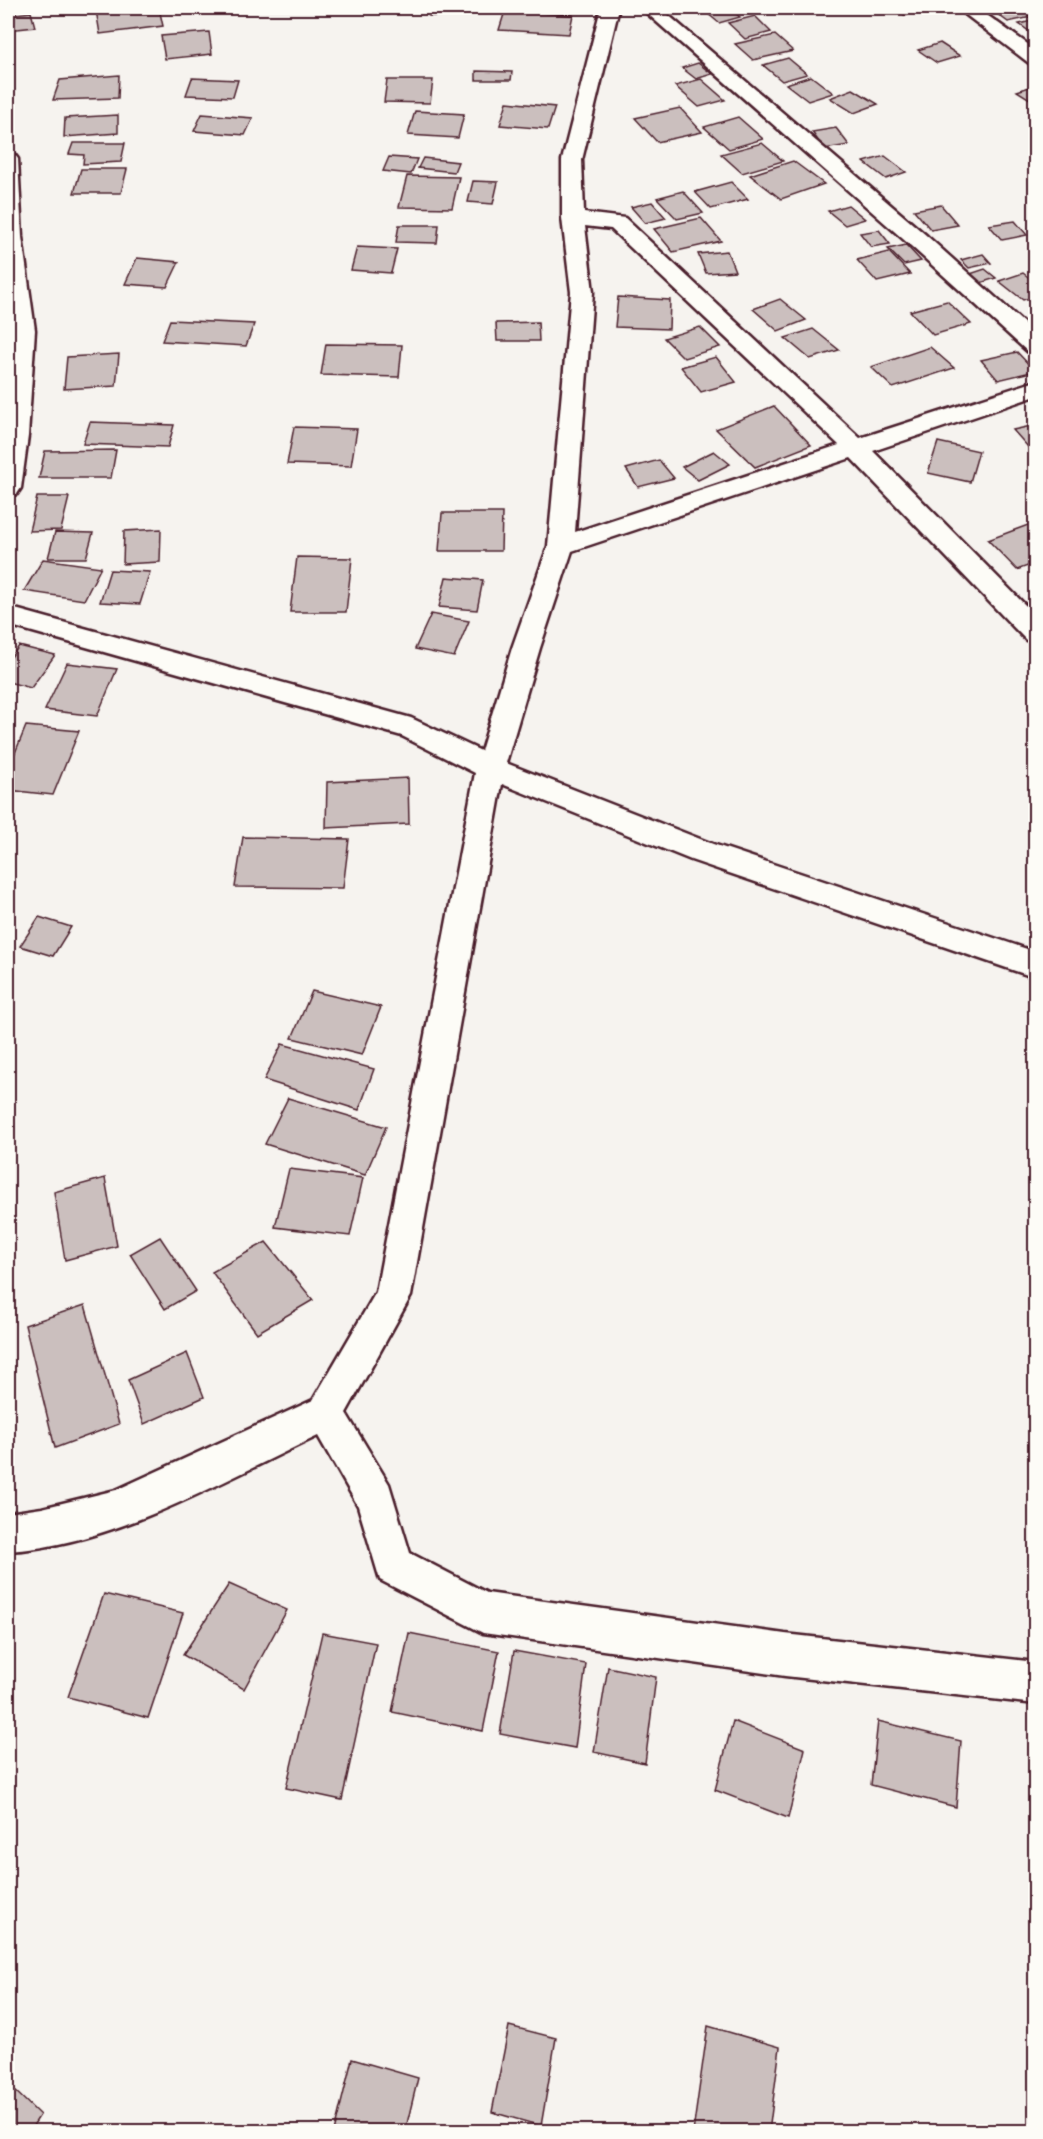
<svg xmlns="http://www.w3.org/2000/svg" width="1043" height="2139" font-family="'Comic Neue',sans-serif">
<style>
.building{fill:#cbbfbe;stroke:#4a1f2b;stroke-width:1.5}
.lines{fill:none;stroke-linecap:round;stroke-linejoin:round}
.minor-casing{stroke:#4a1f2b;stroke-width:5}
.minor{fill:#fdfcf7;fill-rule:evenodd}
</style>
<rect width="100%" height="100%" fill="#f6f3ef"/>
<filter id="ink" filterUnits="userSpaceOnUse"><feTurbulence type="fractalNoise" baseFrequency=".0167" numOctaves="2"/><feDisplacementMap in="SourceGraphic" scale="12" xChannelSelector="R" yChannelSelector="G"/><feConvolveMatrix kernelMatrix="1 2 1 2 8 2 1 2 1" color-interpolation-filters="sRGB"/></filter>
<g filter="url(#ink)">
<g class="building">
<path d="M122 8H159L163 26 100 34 96 10Z"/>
<rect x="429" y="8" width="30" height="8"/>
<path d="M708 8H728L740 17 719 23 702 9Z"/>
<path d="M896 8H925L929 10 904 15Z"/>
<path d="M989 8H1019L1031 17 1008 22Z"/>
<path d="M505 11 573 15 569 34 499 30Z"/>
<path d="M31 12 35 27 8 30V15Z"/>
<path d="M755 16 771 32 745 39 728 23Z"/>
<path d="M1036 20V36L1019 24Z"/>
<path d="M209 32 212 54 165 59 161 36Z"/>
<path d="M775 35 793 51 753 60 735 44Z"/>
<path d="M940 43 960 56 937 63 918 50Z"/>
<path d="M788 58 807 74 782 81 763 65Z"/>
<path d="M698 63 712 74 696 79 682 68Z"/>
<path d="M476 71 512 72 511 80H476Z"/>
<path d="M119 75 118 98 53 100 60 80Z"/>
<path d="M811 76 833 93 808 101 786 84Z"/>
<path d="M192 78 238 80 233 97 186 95Z"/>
<path d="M701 79 725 100 699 107 675 86Z"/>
<path d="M387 80H433L430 103 384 102Z"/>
<path d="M1036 85V103L1017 91Z"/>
<path d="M853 89 878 104 854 113 830 98Z"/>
<path d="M507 102 555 107 548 129 500 125Z"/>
<path d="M680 108 702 132 657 142 635 118Z"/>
<path d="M415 111 464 114 458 138 408 135Z"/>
<path d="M202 114 253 118 245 135 194 131Z"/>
<path d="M118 115V133L64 137 65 118Z"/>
<path d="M738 117 763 139 729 149 704 127Z"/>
<path d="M836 128 849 145 824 149 812 132Z"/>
<path d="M73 143H125L121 162 83 164 84 155 69 154Z"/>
<path d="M762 143 783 161 742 173 721 154Z"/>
<path d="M885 156 906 172 886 179 864 162Z"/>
<path d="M389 157 417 159 411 174 383 171Z"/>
<path d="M423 158 458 162 454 172 418 168Z"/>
<path d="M793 161 824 184 781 199 750 175Z"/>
<path d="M81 169H127L121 193H74Z"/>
<path d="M407 176 459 177 452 208 399 207Z"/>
<path d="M473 181 498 182 493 204 468 202Z"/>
<path d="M731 182 748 199 711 209 695 192Z"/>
<path d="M683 191 703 213 677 219 657 198Z"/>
<path d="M652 202 666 218 645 223 631 207Z"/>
<path d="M848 205 865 219 845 225 828 211Z"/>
<path d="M941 205 958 225 931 230 914 210Z"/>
<path d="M701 218 721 241 673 252 654 229Z"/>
<path d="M1015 221 1027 235 1002 240 989 225Z"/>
<path d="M399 225H439L437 243 396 242Z"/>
<path d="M879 230 890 244 871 247 860 233Z"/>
<path d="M906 245 921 261 904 265 888 249Z"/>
<path d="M357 247 397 249 391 273 351 270Z"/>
<path d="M727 251 735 271 706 273 698 254Z"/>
<path d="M889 252 910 274 877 282 857 260Z"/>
<path d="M983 254 991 263 969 268 961 260Z"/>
<path d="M137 258 179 262 167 287 125 284Z"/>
<path d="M985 269 996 278 980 283 970 274Z"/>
<path d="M1023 273 1036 283V296L1023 300 999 281Z"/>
<path d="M618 297 670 300 669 329 615 327Z"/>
<path d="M780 299 806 320 778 331 753 309Z"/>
<path d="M947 301 971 324 933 335 910 311Z"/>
<path d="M170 320 254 324 246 346 162 341Z"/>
<path d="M538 322 539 341H497L496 323Z"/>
<path d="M700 327 720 347 684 358 664 338Z"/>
<path d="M813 329 839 350 810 359 785 338Z"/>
<path d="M326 344 402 345 399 377 321 375Z"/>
<path d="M930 347 954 368 893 388 871 367Z"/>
<path d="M1017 352 1035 371 998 380 981 360Z"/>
<path d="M119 354 116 386 64 389 67 357Z"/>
<path d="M716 357 736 382 701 392 681 367Z"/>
<path d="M774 406 811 445 755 467 716 429Z"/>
<path d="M90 422 174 425 168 447 83 444Z"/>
<path d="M1036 425V456L1013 430Z"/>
<path d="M294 427 357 429 351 466 287 464Z"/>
<path d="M938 442 979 451 970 482 928 473Z"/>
<path d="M116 450 111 478H39L45 451Z"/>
<path d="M714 451 730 464 698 480 682 467Z"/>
<path d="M659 460 674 478 638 487 626 469Z"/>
<path d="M37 497H69L61 530 29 531Z"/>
<path d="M442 513H502L501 551H439Z"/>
<path d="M1036 522V563L1017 570 988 540Z"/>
<path d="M161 529 160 562 123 564 124 531Z"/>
<path d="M55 532 93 533 86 558H48Z"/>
<path d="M297 557 352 558 346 612H290Z"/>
<path d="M43 559 101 567 84 600 24 591Z"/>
<path d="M110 570 150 572 140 604 100 602Z"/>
<path d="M446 577 483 580 477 610 439 607Z"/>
<path d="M431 614 469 621 454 657 415 649Z"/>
<path d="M19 646 55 655 31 688 8 682V661Z"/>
<path d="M67 663 117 669 97 716 45 710Z"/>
<path d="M26 726 79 731 53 795 8 790V770Z"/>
<path d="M408 778 409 824 326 828 327 782Z"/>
<path d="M243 837 349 839 343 888 235 887Z"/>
<path d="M39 917 71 927 53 956 20 946Z"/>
<path d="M312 991 381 1007 362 1055 292 1038Z"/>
<path d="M282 1044 374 1069 359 1110 264 1080Z"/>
<path d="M288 1098 386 1127 365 1175 265 1144Z"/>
<path d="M289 1169 363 1178 350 1236 275 1227Z"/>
<path d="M105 1178 117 1246 65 1260 54 1192Z"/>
<path d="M160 1237 196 1291 165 1309 130 1254Z"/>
<path d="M266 1242 313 1300 257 1333 212 1272Z"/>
<path d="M85 1305 119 1424 55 1448 25 1325Z"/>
<path d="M187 1353 204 1397 144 1424 128 1380Z"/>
<path d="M229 1584 287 1610 244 1689 183 1655Z"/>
<path d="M104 1594 183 1613 148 1718 68 1697Z"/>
<path d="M322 1633 376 1643 342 1800 286 1788Z"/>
<path d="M409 1633 499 1651 483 1731 392 1712Z"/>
<path d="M514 1651 586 1664 575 1748 500 1734Z"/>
<path d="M608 1667 656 1677 645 1763 594 1752Z"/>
<path d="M733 1721 805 1749 788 1818 715 1790Z"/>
<path d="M878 1721 961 1741 956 1807 871 1785Z"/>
<path d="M509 2026 556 2038 541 2126 492 2112Z"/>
<path d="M708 2026 780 2047 769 2132H693Z"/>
<path d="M352 2059 418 2078 405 2132H334Z"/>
<path d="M8 2084 40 2115 29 2132H8Z"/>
</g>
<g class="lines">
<g class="minor-casing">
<g id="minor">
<path d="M601 8H619L582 160 584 213 625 218 860 438 1036 381V396L873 451 1036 616V642L1026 640 851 458 572 551 540 648 506 763 713 844 1036 952V978L691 860 502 784 411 1296 346 1413 389 1484 410 1553 487 1593 785 1634 1036 1662V1704L785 1676 483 1633 380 1580 358 1506 318 1436C222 1481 114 1545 8 1551V1513L42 1508 116 1490 313 1400 376 1292 475 773 402 736 8 625V607L411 718 481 751 512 648 548 546 571 292 562 218V160ZM585 226 611 229 839 445 575 532 593 292Z"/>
<path d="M641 8H660L927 236 1036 334V354L1028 352 911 246Z"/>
<path d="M957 8H977L1036 50V65L1029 63Z"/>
<path d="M8 153 15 155 18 159 22 237 35 330 28 436 21 488 17 494 8 496V392L13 330 8 292Z"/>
</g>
</g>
<use href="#minor" class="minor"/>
</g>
</g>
<rect width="1043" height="2139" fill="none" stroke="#fdfcf7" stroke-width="30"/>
<rect x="15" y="15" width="1013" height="2109" fill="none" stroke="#4a1f2b" stroke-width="2" filter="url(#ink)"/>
</svg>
